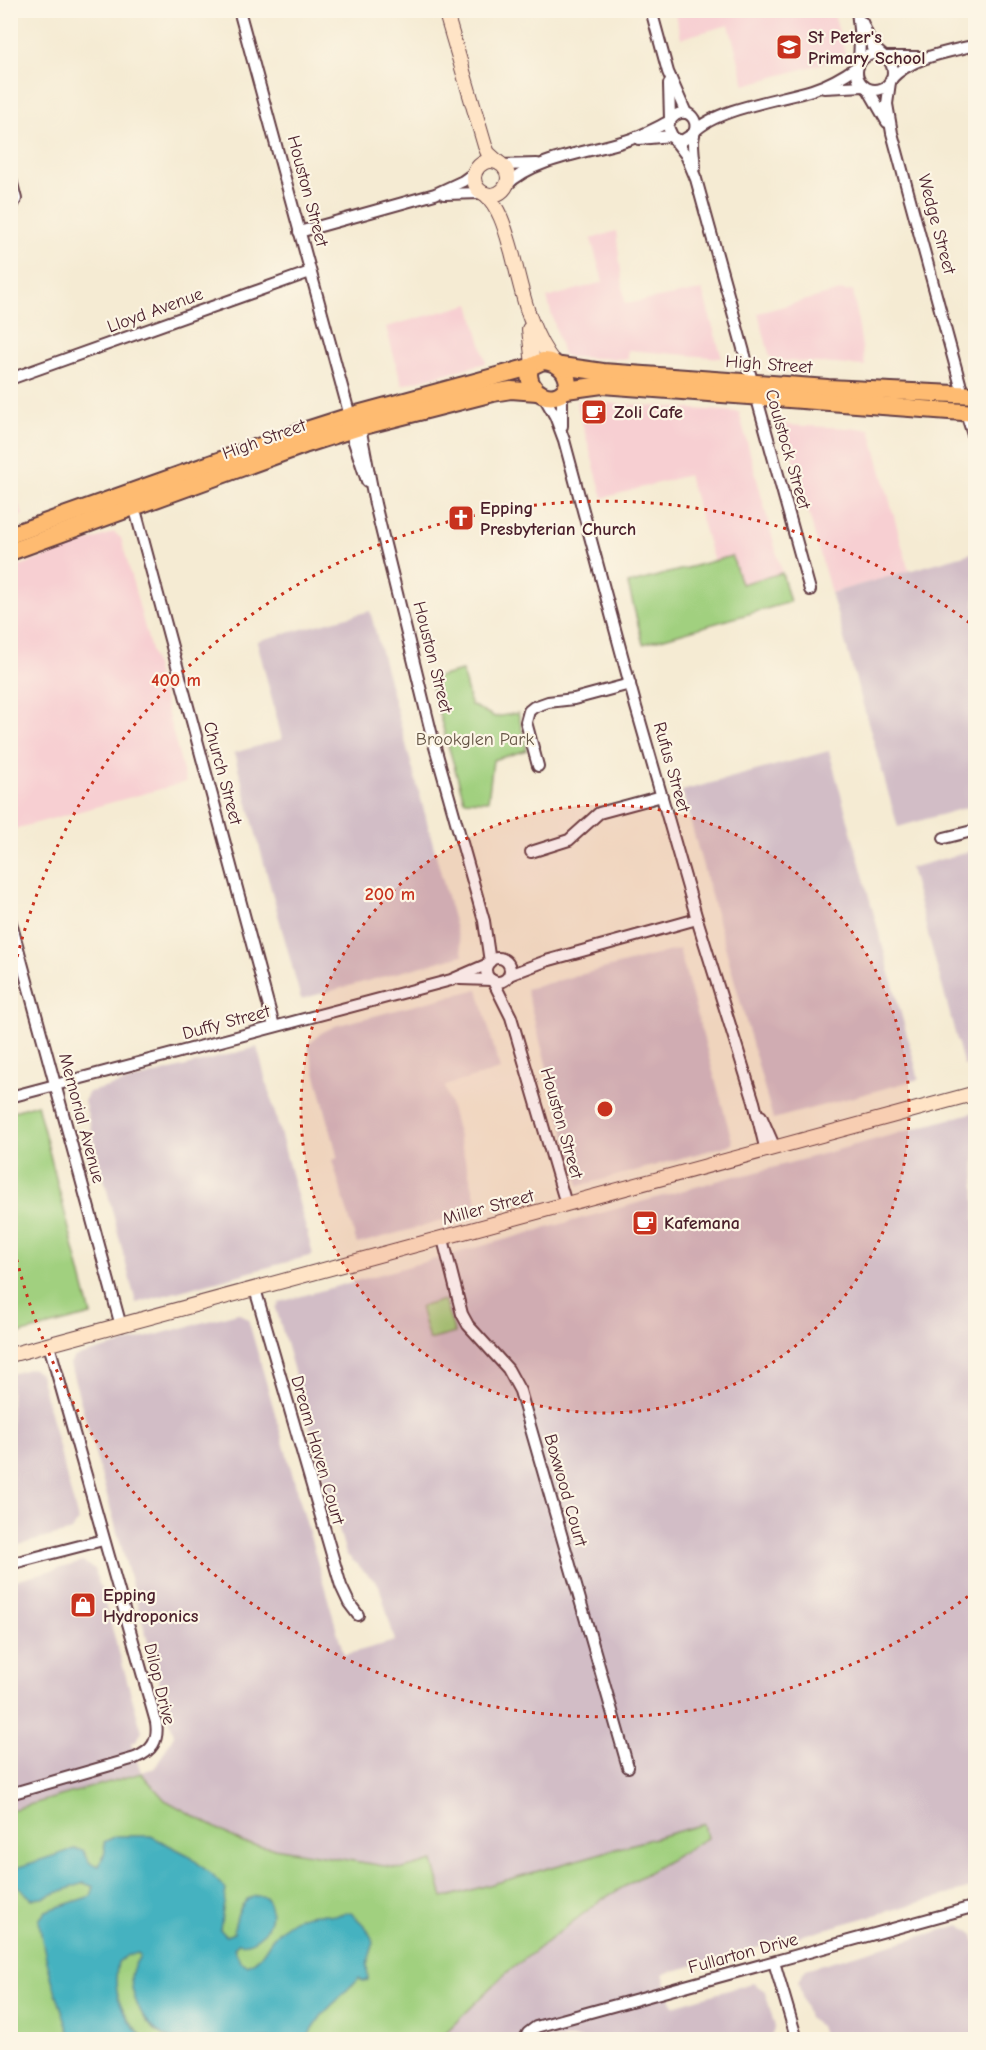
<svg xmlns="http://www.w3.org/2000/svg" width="986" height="2050" font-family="'Comic Neue',sans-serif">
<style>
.built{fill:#f7cfd2}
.industrial{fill:#d2bdc6}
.green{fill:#a1d07f;stroke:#767855;stroke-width:1.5}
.water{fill:#44b2c0;stroke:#476876;stroke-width:1.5}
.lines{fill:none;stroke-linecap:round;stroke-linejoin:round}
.street-casing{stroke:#643e44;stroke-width:14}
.secondary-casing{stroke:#643e44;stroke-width:16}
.primary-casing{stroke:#643e44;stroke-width:20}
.street{stroke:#fff;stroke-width:10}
.secondary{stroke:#ffe4c6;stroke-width:14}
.primary{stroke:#febb71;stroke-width:16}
.ring{fill:none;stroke:#c8321e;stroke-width:3;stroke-dasharray:3 6}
.labels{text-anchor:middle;stroke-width:4.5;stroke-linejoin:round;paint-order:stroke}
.poi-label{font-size:18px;font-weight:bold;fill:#4a1f2b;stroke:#fcf5e5;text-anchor:start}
.street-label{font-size:18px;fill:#4a1f2b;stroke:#fcf5e5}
.park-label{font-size:18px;fill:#645444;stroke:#fcf5e5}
.centre{fill:#c8321e;stroke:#fcf5e5;stroke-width:3}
.ring-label{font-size:18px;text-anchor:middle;font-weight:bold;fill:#c8321e;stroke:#fcf5e5;stroke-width:4.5;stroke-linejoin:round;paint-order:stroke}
</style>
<rect width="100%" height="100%" fill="#fcf5e5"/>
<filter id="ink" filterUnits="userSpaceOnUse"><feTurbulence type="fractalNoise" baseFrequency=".0167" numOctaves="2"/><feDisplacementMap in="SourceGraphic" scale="12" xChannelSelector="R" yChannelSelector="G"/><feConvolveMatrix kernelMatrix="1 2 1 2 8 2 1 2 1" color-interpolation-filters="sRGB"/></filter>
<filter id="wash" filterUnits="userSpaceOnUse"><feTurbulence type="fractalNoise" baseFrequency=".008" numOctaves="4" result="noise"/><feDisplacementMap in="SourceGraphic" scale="24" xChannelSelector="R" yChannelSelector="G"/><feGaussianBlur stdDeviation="1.35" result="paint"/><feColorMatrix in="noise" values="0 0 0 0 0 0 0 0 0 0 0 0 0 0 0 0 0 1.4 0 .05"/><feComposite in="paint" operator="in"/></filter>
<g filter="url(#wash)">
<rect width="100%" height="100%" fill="#f5ebd3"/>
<g class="built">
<path d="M674 11H833L846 57 745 85 729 25 681 38Z"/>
<path d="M616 231 625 304 702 290 722 358 628 350V359L568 357 563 354 547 298 603 282 591 239Z"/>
<path d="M844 290V292L853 290 865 366 774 360 770 357 758 313Z"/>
<path d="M470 304 486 363 402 385 386 327Z"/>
<path d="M576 401 739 412 782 573 741 584 732 557 714 562 688 475 603 498Z"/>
<path d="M784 425 870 429 909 571 831 593Z"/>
<path d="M10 482 23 515 11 519H10Z"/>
<path d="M114 532 121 538 186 782 11 830V569Z"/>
</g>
<g class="industrial">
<path d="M975 552V805L898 827 831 593Z"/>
<path d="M370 611 463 955 301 999 234 753 282 739 257 641Z"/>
<path d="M829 751 919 1079 773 1119 682 791Z"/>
<path d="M975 850V1063L964 1066 910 868Z"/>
<path d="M679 949 733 1144 579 1186 526 989Z"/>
<path d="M478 989 500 1070 445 1086 479 1211 357 1244 332 1160 338 1158 308 1045 321 1033 335 1026Z"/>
<path d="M257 1047 313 1255 136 1303 84 1101 89 1092Z"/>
<path d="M975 1112V1887L663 1974 673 2006 753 1983 765 1991 775 2027 769 2039H439L505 1974 601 1900 707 1838 11 2040V1581L83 1562 95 1569 142 1732 136 1741 131 1743 141 1772 155 1768 174 1735 70 1364 74 1357 238 1313 248 1319 344 1655 395 1641 379 1585 346 1554 276 1308 280 1302 735 1176 746 1175Z"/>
<path d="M32 1368 40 1374 78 1521 72 1531 11 1547V1374Z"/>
<path d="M960 1925 973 1934 975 1942V2039H824L820 2026 808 2018 798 1982 805 1969Z"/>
</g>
<g class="green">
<path d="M732 556 741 584 782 573 790 602 643 644 628 584Z"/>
<path d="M462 671 471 705 495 717 518 713 527 750 493 760 488 801 464 800 429 679Z"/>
<path d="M37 1104 91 1315 11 1336V1112Z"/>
<path d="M444 1300 455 1333 429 1340 420 1307Z"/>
<path d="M141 1773 165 1800 243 1843 403 1869 433 1861 443 1898 704 1824 707 1838 601 1900 505 1974 439 2039 11 2040V1810Z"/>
</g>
<path class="water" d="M116 1836H151L188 1855 213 1876 226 1890 220 1929 226 1936 234 1933C235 1915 243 1891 266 1897 269 1903 272 1909 271 1915 269 1932 254 1946 238 1943L234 1948 240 1961 247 1965C261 1960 264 1950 272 1939 289 1918 307 1911 333 1915 339 1916 345 1912 351 1913L365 1926 374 1942 367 1965 368 1980 362 1981 359 1978 322 2015 306 2039H171C147 2031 132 2002 131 1978 131 1971 136 1962 140 1956L138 1953 128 1955 118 1962C111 1995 123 2015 144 2039H72C58 2000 44 1961 39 1920L46 1911 91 1896 94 1887 84 1883 42 1898 32 1899 11 1880 13 1869 74 1849 83 1850 90 1863 99 1866 105 1852 104 1842Z"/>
</g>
<g filter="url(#ink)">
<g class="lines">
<g class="street-casing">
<g id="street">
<path d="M239 10 350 416"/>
<path d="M651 10 668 72 686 113"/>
<path d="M857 10 860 39 859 64"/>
<path d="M862 22 872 46 882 55"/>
<circle cx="875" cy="72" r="18"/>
<path d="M886 57H921"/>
<path d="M891 79C911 57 948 52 976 45"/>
<path d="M890 82 887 104 892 133 963 394"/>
<path d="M669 84 670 119"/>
<path d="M824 88 864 86"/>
<path d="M868 89 887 122"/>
<path d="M694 132C717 108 780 100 812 90 828 85 844 76 858 66"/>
<path d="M693 134 682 141 673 138 668 127C670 113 689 106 695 122 697 129 693 135 693 142 693 150 694 158 695 167"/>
<path d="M673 138 686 155 696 179 810 590"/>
<path d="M639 139 671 136"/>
<path d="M501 165 537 164"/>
<path d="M10 176 16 199 10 210"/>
<path d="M507 185C533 158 591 152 625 141 640 137 654 129 668 122"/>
<path d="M444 194 482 193"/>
<path d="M299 232 435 194 463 181 477 171"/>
<path d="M10 379 310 272"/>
<path d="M562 394V426"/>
<path d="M543 395 555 416 564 440 636 707 697 919 754 1102 766 1151"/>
<path d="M966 413 976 444"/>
<path d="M360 427 375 504 433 740 484 921 490 962"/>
<path d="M350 430 367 481"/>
<path d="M133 502 274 1026"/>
<path d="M538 766 526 722 529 711 534 707 548 702 574 699 630 684"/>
<path d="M944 838 976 830"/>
<path d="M531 852 569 840 599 813 662 796"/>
<path d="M10 919 121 1326"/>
<circle cx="498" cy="970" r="12"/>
<path d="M509 975 546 961 697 919"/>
<path d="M460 979 492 980"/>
<path d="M493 981 511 1017 566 1204"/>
<path d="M10 1097 451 980 488 964"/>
<path d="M761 1116 775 1148"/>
<path d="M443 1239 462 1314 468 1325 508 1369 520 1391 628 1767"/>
<path d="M255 1289 341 1586 349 1603 358 1615"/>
<path d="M10 1564 103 1540"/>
<path d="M10 1794 135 1758C152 1751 159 1741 156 1722L49 1345"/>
<path d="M774 1962 797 2040"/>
<path d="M524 2040 528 2033 536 2027 976 1906"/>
</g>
</g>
<g class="secondary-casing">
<g id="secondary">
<path d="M445 10 485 146 488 153 499 163"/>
<circle cx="491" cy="178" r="17"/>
<path d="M485 194C501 209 506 232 512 252 522 291 529 332 555 364"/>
<path d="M529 329 533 365"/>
<path d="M10 1355 976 1093"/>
</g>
</g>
<g class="primary-casing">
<g id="primary">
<path d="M543 361C557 362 567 369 568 384 558 409 523 393 530 367Z"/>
<path d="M561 366 603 372 828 388 976 395"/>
<path d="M566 390 602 385 976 413"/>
<path d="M10 535 300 432 350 416 530 367"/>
<path d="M10 552 304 445 360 427 493 393 511 390 537 392"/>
</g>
</g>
<use href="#street" class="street"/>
<use href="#secondary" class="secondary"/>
<use href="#primary" class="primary"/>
</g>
</g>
<circle cx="605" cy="1109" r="304" fill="#c8321e" fill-opacity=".12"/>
<g class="ring">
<circle cx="605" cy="1109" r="304"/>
<path d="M975 1591A607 607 0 0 1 11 1235M11 983A607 607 0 0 1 975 627"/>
</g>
<defs>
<g id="school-square" transform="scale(1.35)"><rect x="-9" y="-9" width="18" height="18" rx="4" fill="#c8321e" stroke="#fcf5e5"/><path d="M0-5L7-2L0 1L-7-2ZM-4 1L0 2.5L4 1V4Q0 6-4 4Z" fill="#fff"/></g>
<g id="cafe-square" transform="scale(1.35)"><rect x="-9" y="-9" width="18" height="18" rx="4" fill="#c8321e" stroke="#fcf5e5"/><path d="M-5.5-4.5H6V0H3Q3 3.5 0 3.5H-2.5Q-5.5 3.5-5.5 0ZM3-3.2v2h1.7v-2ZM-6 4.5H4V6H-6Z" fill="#fff"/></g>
<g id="church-square" transform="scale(1.35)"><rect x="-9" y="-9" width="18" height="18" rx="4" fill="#c8321e" stroke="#fcf5e5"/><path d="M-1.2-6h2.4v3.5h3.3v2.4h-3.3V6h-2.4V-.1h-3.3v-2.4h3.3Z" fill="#fff"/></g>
<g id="shop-square" transform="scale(1.35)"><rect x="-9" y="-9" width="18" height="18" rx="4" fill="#c8321e" stroke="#fcf5e5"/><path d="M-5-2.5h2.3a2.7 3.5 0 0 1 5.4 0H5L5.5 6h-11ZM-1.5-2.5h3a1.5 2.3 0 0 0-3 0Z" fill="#fff"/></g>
</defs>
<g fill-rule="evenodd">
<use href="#school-square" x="789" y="47"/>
<use href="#cafe-square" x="594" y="412"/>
<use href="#church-square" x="461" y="518"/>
<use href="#cafe-square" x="645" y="1223"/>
<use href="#shop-square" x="83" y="1605"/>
</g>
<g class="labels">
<g class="poi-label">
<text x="808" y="43">St Peter's<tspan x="808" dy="21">Primary School</tspan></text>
<text x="614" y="418">Zoli Cafe</text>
<text x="480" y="514">Epping<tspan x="480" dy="21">Presbyterian Church</tspan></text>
<text x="664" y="1229">Kafemana</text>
<text x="103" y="1601">Epping<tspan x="103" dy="21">Hydroponics</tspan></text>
</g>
<g class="street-label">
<text transform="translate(308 191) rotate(75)" y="6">Houston Street</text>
<text transform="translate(937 224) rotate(75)" y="6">Wedge Street</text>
<text transform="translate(155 310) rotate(-20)" y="6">Lloyd Avenue</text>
<text transform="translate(769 364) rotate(4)" y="6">High Street</text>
<text transform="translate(264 439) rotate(-20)" y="6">High Street</text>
<text transform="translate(788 449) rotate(74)" y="6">Coulstock Street</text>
<text transform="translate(433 657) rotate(76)" y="6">Houston Street</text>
<text transform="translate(672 767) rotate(74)" y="6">Rufus Street</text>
<text transform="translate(223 773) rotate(75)" y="6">Church Street</text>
<text transform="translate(226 1022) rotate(-15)" y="6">Duffy Street</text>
<text transform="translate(82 1118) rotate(75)" y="6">Memorial Avenue</text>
<text transform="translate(562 1123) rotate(74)" y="6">Houston Street</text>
<text transform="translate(488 1207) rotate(-15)" y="6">Miller Street</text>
<text transform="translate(318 1450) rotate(74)" y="6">Dream Haven Court</text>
<text transform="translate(566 1490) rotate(74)" y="6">Boxwood Court</text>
<text transform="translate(160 1684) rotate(76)" y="6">Dilop Drive</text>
<text transform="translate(743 1953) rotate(-15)" y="6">Fullarton Drive</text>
</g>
<g class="park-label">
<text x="475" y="745">Brookglen Park</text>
</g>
</g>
<circle cx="605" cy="1109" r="9" class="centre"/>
<g class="ring-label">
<text x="176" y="686">400 m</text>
<text x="390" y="900">200 m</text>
</g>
<rect width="986" height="2050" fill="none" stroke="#fcf5e5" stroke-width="36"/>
</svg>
